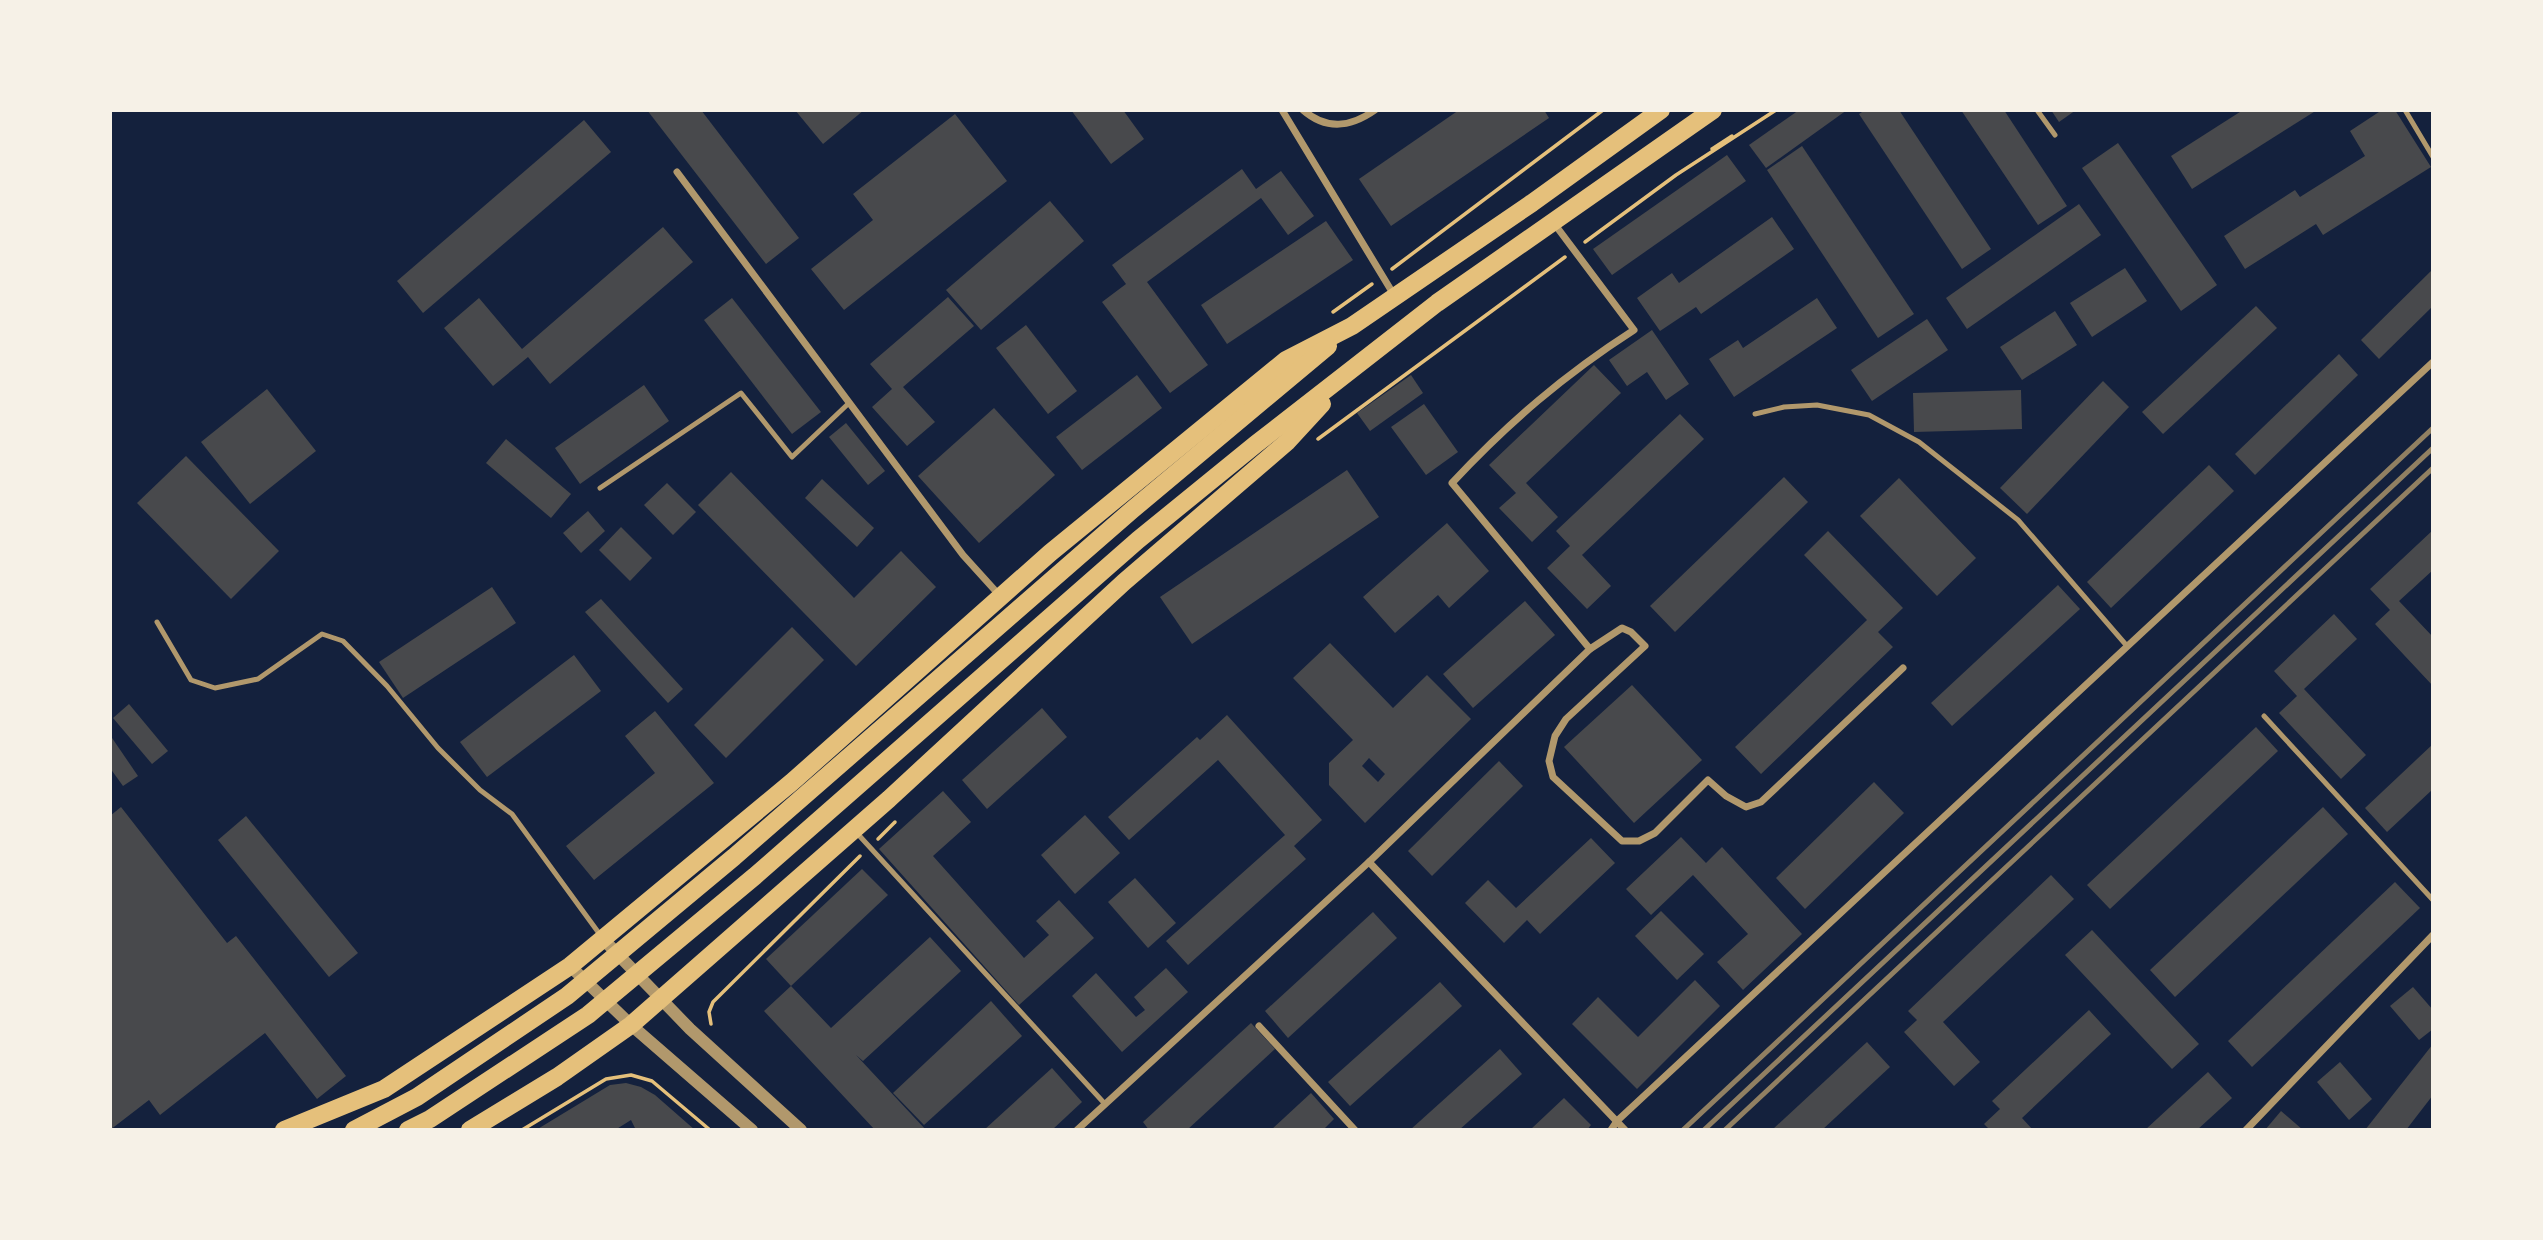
<svg xmlns="http://www.w3.org/2000/svg" width="2543" height="1240" font-family="'Work Sans',sans-serif">
<style>
.building{fill:#48494c;fill-rule:evenodd}
.lines{fill:none;stroke-linecap:round;stroke-linejoin:round}
.path{stroke:#e5c07b;stroke-width:3.5}
.service{stroke:#b1986c;stroke-width:5}
.minor{stroke:#b1986c;stroke-width:7}
.tertiary{stroke:#b1986c;stroke-width:12}
.trunk{stroke:#e5c07b;stroke-width:18}
.rail{stroke:#918062;stroke-width:5}
</style>
<rect width="100%" height="100%" fill="#14213d"/>
<g class="building">
<path d="M647 110H701L799 238 766 264Z"/>
<path d="M795 110H864L823 144Z"/>
<path d="M1071 110H1123L1144 139 1111 164Z"/>
<path d="M1459 110H1544L1549 118 1391 226 1359 179Z"/>
<path d="M1799 110H1847L1766 168 1749 145Z"/>
<path d="M1865 110H1899L1991 249 1962 269 1859 114Z"/>
<path d="M1961 110H2004L2067 206 2038 225Z"/>
<path d="M2051 110H2076L2059 122Z"/>
<path d="M2243 110H2317L2192 189 2171 156Z"/>
<path d="M2382 110H2395L2431 167 2323 235 2316 224 2245 269 2224 236 2295 190 2300 197 2365 156 2350 131Z"/>
<path d="M955 114 1007 181 844 310 811 269 873 220 853 194Z"/>
<path d="M584 120 611 152 423 313 397 281Z"/>
<path d="M2118 143 2217 285 2181 311 2082 168Z"/>
<path d="M1802 146 1914 314 1878 338 1767 170Z"/>
<path d="M1727 155 1746 181 1612 275 1593 249Z"/>
<path d="M1242 169 1256 189 1281 171 1314 216 1288 235 1261 198 1147 282 1208 365 1170 393 1102 302 1126 284 1112 265Z"/>
<path d="M1050 201 1084 241 981 330 946 290Z"/>
<path d="M2079 204 2101 235 1967 329 1946 298Z"/>
<path d="M1772 217 1794 249 1701 314 1696 307 1660 331 1637 298 1672 273 1679 283Z"/>
<path d="M1326 221 1353 260 1227 344 1201 305Z"/>
<path d="M663 227 693 262 550 384 528 357 493 386 444 328 479 298 522 349Z"/>
<path d="M2125 268 2147 301 2092 337 2070 303Z"/>
<path d="M2433 269V306L2379 359 2361 340Z"/>
<path d="M948 297 974 326 903 387 935 422 907 446 872 407 892 389 870 364Z"/>
<path d="M732 298 821 412 792 434 704 320Z"/>
<path d="M1817 298 1837 328 1734 397 1709 359 1738 340 1743 348Z"/>
<path d="M2256 306 2277 328 2163 434 2142 412Z"/>
<path d="M2055 311 2077 345 2022 380 2000 347Z"/>
<path d="M1927 319 1948 350 1872 401 1851 370Z"/>
<path d="M1026 325 1077 391 1048 414 996 348Z"/>
<path d="M1652 330 1689 384 1666 400 1647 372 1627 386 1609 360Z"/>
<path d="M2339 354 2358 375 2255 475 2235 454Z"/>
<path d="M1594 365 1621 393 1526 483 1558 517 1532 542 1499 508 1516 493 1489 465Z"/>
<path d="M1137 375 1162 408 1082 470 1056 437Z"/>
<path d="M1411 375 1423 393 1370 431 1357 413Z"/>
<path d="M2103 381 2129 407 2027 514 2000 488Z"/>
<path d="M644 385 669 421 580 484 555 448Z"/>
<path d="M267 389 316 451 250 504 201 442Z"/>
<path d="M2021 390 2022 429 1914 432 1913 393Z"/>
<path d="M1424 404 1458 452 1426 475 1391 427Z"/>
<path d="M994 408 1055 475 979 543 918 476Z"/>
<path d="M1680 414 1704 439 1582 555 1611 586 1587 609 1547 568 1570 546 1556 531Z"/>
<path d="M846 423 885 471 868 485 829 437Z"/>
<path d="M506 439 571 494 551 518 486 463Z"/>
<path d="M186 456 279 551 231 599 137 503Z"/>
<path d="M2209 465 2234 491 2111 608 2087 582Z"/>
<path d="M1347 470 1379 517 1192 644 1160 597Z"/>
<path d="M731 472 854 598 901 551 936 587 856 666 698 505Z"/>
<path d="M1784 477 1808 502 1675 632 1650 606Z"/>
<path d="M1899 478 1976 558 1937 596 1860 516Z"/>
<path d="M822 479 874 528 857 547 805 498Z"/>
<path d="M667 483 696 512 673 535 644 505Z"/>
<path d="M588 511 605 531 581 553 563 533Z"/>
<path d="M1447 523 1489 571 1449 608 1438 595 1395 633 1363 597Z"/>
<path d="M621 527 652 558 630 581 599 550Z"/>
<path d="M2433 530V570L2399 601 2433 637V686L2375 624 2390 610 2370 589Z"/>
<path d="M1828 531 1903 608 1878 632 1893 647 1761 774 1735 747 1867 620 1804 555Z"/>
<path d="M2058 585 2080 609 1952 726 1931 703Z"/>
<path d="M492 587 516 623 403 698 379 662Z"/>
<path d="M601 599 683 689 668 703 585 612Z"/>
<path d="M1525 601 1555 635 1473 708 1443 674Z"/>
<path d="M2334 614 2357 639 2304 689 2366 755 2341 779 2279 713 2297 696 2274 671Z"/>
<path d="M792 627 824 660 726 758 694 725Z"/>
<path d="M1330 643 1393 708 1427 675 1471 719 1365 823 1329 785V763L1353 740 1293 678ZM1369 758 1385 774 1378 782 1362 766Z"/>
<path d="M574 655 601 691 487 777 460 742Z"/>
<path d="M1632 685 1702 760 1634 823 1564 747Z"/>
<path d="M129 704 168 751 152 764 113 718Z"/>
<path d="M1042 708 1067 737 987 809 962 780Z"/>
<path d="M655 711 714 783 594 880 566 846 655 773 625 736Z"/>
<path d="M1227 715 1322 820 1294 846 1306 859 1188 965 1166 941 1285 835 1218 760 1129 840 1108 817 1197 737 1200 740Z"/>
<path d="M2256 727 2278 751 2110 909 2087 885Z"/>
<path d="M110 735 138 776 123 786 110 768Z"/>
<path d="M2433 744V789L2387 832 2365 808Z"/>
<path d="M1499 761 1523 786 1432 876 1408 851Z"/>
<path d="M1874 782 1904 813 1805 909 1776 878Z"/>
<path d="M943 791 971 822 933 856 1024 958 1049 935 1036 921 1059 900 1094 938 1019 1005 879 849Z"/>
<path d="M121 807 227 943 236 936 346 1076 317 1099 265 1033 160 1115 149 1100 110 1130V816Z"/>
<path d="M2323 807 2348 834 2175 997 2150 970Z"/>
<path d="M1085 815 1120 853 1075 894 1041 855Z"/>
<path d="M246 816 358 953 329 977 218 840Z"/>
<path d="M1681 837 1706 863 1722 847 1802 934 1743 990 1717 962 1748 934 1693 875 1651 915 1626 889Z"/>
<path d="M1591 838 1615 863 1540 934 1527 920 1504 943 1465 903 1488 880 1516 908Z"/>
<path d="M862 869 888 895 791 986 766 959Z"/>
<path d="M2051 875 2074 899 1943 1022 1980 1062 1954 1086 1904 1032 1917 1020 1908 1011Z"/>
<path d="M1135 878 1176 923 1148 948 1108 902Z"/>
<path d="M2395 882 2420 908 2252 1067 2228 1041Z"/>
<path d="M1661 911 1704 954 1677 980 1635 936Z"/>
<path d="M1373 912 1397 938 1288 1038 1265 1011Z"/>
<path d="M2092 930 2199 1044 2172 1069 2065 955Z"/>
<path d="M930 937 961 971 863 1061 856 1055 926 1130H875L764 1011 791 986 831 1028Z"/>
<path d="M1166 968 1188 992 1122 1052 1072 996 1096 973 1136 1017 1145 1010 1134 997Z"/>
<path d="M1695 980 1720 1006 1637 1089 1572 1024 1598 997 1638 1037Z"/>
<path d="M1440 982 1462 1006 1350 1106 1328 1082Z"/>
<path d="M2413 987 2433 1010V1029L2419 1040 2390 1006Z"/>
<path d="M991 1001 1022 1036 924 1125 893 1093Z"/>
<path d="M2089 1010 2111 1034 2022 1118 2033 1130H1990L1984 1124 2000 1109 1992 1101Z"/>
<path d="M1251 1023 1275 1049 1187 1130H1149L1143 1122Z"/>
<path d="M1867 1042 1890 1067 1822 1130H1772Z"/>
<path d="M2433 1044V1095L2406 1130H2365Z"/>
<path d="M1500 1049 1522 1074 1459 1130H1410Z"/>
<path d="M2340 1062 2372 1099 2349 1120 2317 1082Z"/>
<path d="M1052 1068 1082 1102 1052 1130H984Z"/>
<path d="M2208 1072 2232 1098 2197 1130H2145Z"/>
<path d="M626 1083 641 1087 655 1095 695 1130H636L631 1120 615 1130H536L610 1085Z"/>
<path d="M1311 1093 1334 1119 1323 1130H1271Z"/>
<path d="M1564 1098 1591 1125 1587 1130H1530Z"/>
<path d="M2281 1111 2303 1130H2265Z"/>
</g>
<g class="lines">
<g class="path">
<path d="M1712 149 1732 136"/>
<path d="M1585 242 1676 175 1776 110"/>
<path d="M1392 269 1603 110"/>
<path d="M1333 312 1372 284"/>
<path d="M1318 439 1565 257"/>
<path d="M878 839 895 822"/>
<path d="M711 1024 709 1012 713 1002 860 856"/>
<path d="M522 1130 606 1079 631 1075 652 1081 710 1130"/>
</g>
<g class="service">
<path d="M2037 110 2055 135"/>
<path d="M2405 110 2433 157"/>
<path d="M1755 414 1784 407 1817 405 1869 415 1919 442 2018 520 2127 646"/>
<path d="M600 488 741 393 792 457 849 403"/>
<path d="M157 622 191 680 215 688 258 679 322 634 343 641 387 686 438 748 480 790 512 814 601 936"/>
<path d="M2264 716 2433 900"/>
<path d="M855 831 1105 1104"/>
</g>
<g class="minor">
<path d="M1282 110 1394 295"/>
<path d="M1303 110C1327 131 1351 127 1375 110"/>
<path d="M677 172 963 555 1001 597"/>
<path d="M1590 649 1622 628 1631 632 1645 646 1566 719 1555 736 1549 761 1553 777 1622 841H1639L1655 833 1708 780 1726 796 1746 807 1761 802 1903 668"/>
<path d="M1369 862 1625 1130"/>
<path d="M1259 1026 1355 1130"/>
<path d="M1077 1130 1369 862 1590 649 1452 483C1508 423 1564 375 1634 330L1553 222"/>
<path d="M1611 1130 1617 1121 2433 362"/>
<path d="M2246 1130 2433 935"/>
</g>
<g class="tertiary">
<path d="M603 939 690 1029 801 1130"/>
<path d="M570 966 631 1025 752 1130"/>
</g>
<g class="trunk">
<path d="M284 1130 384 1089 570 966 792 782 1050 553 1286 360 1352 326 1532 203 1661 110"/>
<path d="M354 1130 417 1097 567 996 734 857 1132 510 1328 346"/>
<path d="M408 1130 430 1119 588 1015 755 876 1138 540 1256 444 1437 303 1713 110"/>
<path d="M470 1130 557 1077 631 1025 889 799 1124 582 1287 442 1322 404"/>
</g>
<g class="rail">
<path d="M1683 1130 2433 428"/>
<path d="M1704 1130 2433 448"/>
<path d="M1725 1130 2433 468"/>
</g>
</g>
<rect width="2543" height="1240" fill="none" stroke="#f6f1e7" stroke-width="224"/>
</svg>
